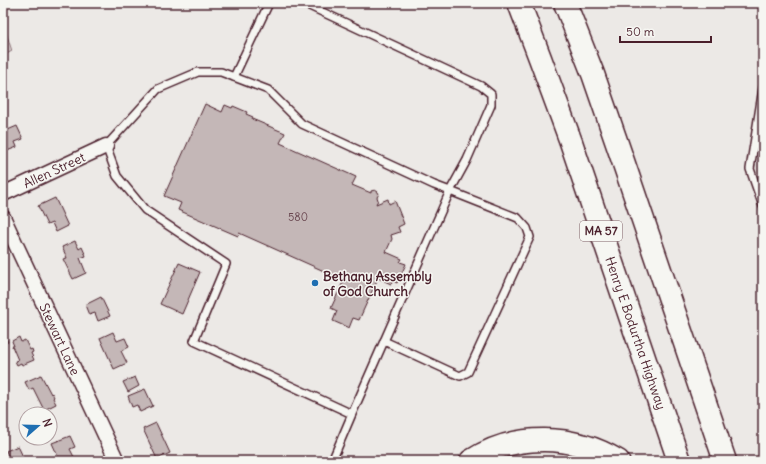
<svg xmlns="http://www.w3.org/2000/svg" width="766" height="464" font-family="Delius,sans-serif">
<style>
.green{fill:#d4cbca;stroke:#8f757a}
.building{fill:#c4b7b7;stroke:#4a1f2b}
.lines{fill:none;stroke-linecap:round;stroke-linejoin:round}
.service-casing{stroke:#4a1f2b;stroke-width:10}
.minor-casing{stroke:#4a1f2b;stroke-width:17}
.motorway-casing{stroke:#4a1f2b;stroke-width:25}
.service{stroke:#f6f6f2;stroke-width:7}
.minor{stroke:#f6f6f2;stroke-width:14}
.motorway{stroke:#f6f6f2;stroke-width:22}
.poi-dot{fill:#1f6fb2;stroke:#f6f6f2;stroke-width:1.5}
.labels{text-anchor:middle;stroke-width:3;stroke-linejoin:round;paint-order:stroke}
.number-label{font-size:11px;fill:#68454e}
.shield{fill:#f6f6f2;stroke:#7e6067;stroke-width:1}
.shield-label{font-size:12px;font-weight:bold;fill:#4a1f2b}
.street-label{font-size:13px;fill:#4a1f2b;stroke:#f6f6f2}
.poi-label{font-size:13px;font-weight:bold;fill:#4a1f2b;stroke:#f6f6f2;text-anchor:start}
</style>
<rect width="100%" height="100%" fill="#ece9e6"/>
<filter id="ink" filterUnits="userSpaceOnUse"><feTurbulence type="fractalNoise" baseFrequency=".025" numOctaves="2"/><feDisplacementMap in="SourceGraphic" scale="8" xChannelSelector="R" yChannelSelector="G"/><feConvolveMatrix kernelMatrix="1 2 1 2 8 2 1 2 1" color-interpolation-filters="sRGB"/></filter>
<g filter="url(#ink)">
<path class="green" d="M3 23 12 51 3 56Z"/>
<g class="building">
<path d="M205 104 222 112 225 105 232 108 233 106 247 112 246 114 253 117 252 119 285 133 280 143 356 177 352 185 371 193V191L375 190 378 192 379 194 377 197 378 200 376 204 388 199 389 204 395 201 404 224 398 227 400 232 391 235 392 239 386 252 402 259 400 262 406 264 397 283 393 281 391 284 378 278 359 320 353 318 349 328 333 321 337 311 331 308 344 280 239 233 238 236 178 210 181 203 164 196Z"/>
<path d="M17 126 23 139 15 142 17 147 7 151 3 141V132Z"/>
<path d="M55 198 68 226 56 232 52 223 47 225 38 206Z"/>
<path d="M75 241 79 249 82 247 86 256 80 258 86 273 73 279 63 259 67 258 62 247Z"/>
<path d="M179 263 200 272 182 314 160 304Z"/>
<path d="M101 297 110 316 98 321 95 313 89 315 85 305Z"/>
<path d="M3 331 8 342 3 344Z"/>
<path d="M113 332 117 341 125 338 129 347 121 351 127 363 114 369 100 338Z"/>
<path d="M19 337 21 342 25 340 30 350 32 349 33 352 31 353 34 360 22 365 21 363 17 365 15 361 18 360 12 346H14L12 341Z"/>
<path d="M41 375 51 394 52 393 54 397 53 398 56 404 44 410 33 388 29 390 25 382Z"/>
<path d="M135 377 139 386 128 392 123 382Z"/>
<path d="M145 389 153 406 140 412 137 405 132 407 128 396Z"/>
<path d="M156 423 170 453 157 459 143 429Z"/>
<path d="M70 436 75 447 70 449 74 457 64 461H60L52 443Z"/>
<path d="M18 446 25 461H11L6 451Z"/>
</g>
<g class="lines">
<g class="service-casing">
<g id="service">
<path d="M303 3 481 86 491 94V105L467 160 450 191 518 218 527 228 530 237 468 372 460 376 384 341"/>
<path d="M234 77 269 3"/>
<path d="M763 88 750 169 763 206"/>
<path d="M332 461 352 414 450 191 434 185 302 124 268 90 221 72H198L158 89 106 146 117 176 145 210 226 264 194 341 352 414"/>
</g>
</g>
<g class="minor-casing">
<g id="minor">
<path d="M3 194 106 146"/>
<path d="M3 217 117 461"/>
</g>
</g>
<g class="motorway-casing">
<g id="motorway">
<path d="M519 3 540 58 571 142 679 461"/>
<path d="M565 3 593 74 622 158 725 461"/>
<path d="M471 461C515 432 574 434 618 461"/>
</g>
</g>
<use href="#service" class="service"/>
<use href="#minor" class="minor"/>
<use href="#motorway" class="motorway"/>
</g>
</g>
<circle class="poi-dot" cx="315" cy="283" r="4"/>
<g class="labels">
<g class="number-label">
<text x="298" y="221">580</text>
</g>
<rect class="shield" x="580" y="221" width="42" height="20" rx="3"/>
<g class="shield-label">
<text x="601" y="235">MA 57</text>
</g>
<g class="street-label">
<text transform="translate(54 170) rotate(-25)" y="5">Allen Street</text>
<text transform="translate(636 333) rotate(71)" y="5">Henry E Bodurtha Highway</text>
<text transform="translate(60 339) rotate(65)" y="5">Stewart Lane</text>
</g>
<g class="poi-label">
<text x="323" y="281">Bethany Assembly<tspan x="323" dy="15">of God Church</tspan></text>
</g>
</g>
<rect width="766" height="464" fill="none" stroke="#f6f6f2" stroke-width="16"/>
<rect x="8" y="8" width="750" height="448" fill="none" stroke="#4a1f2b" stroke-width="1.5" filter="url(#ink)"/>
<g transform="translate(38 426) rotate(70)"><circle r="19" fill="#f6f6f2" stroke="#b1a0a2"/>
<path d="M0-3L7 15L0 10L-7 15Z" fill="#1f6fb2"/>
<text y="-6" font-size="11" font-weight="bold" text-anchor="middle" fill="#4a1f2b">N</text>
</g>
<path d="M620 36v6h91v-6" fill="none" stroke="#4a1f2b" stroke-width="2"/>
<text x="626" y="36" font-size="12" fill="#4a1f2b" stroke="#f6f6f2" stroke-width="3" paint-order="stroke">50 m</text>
</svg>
